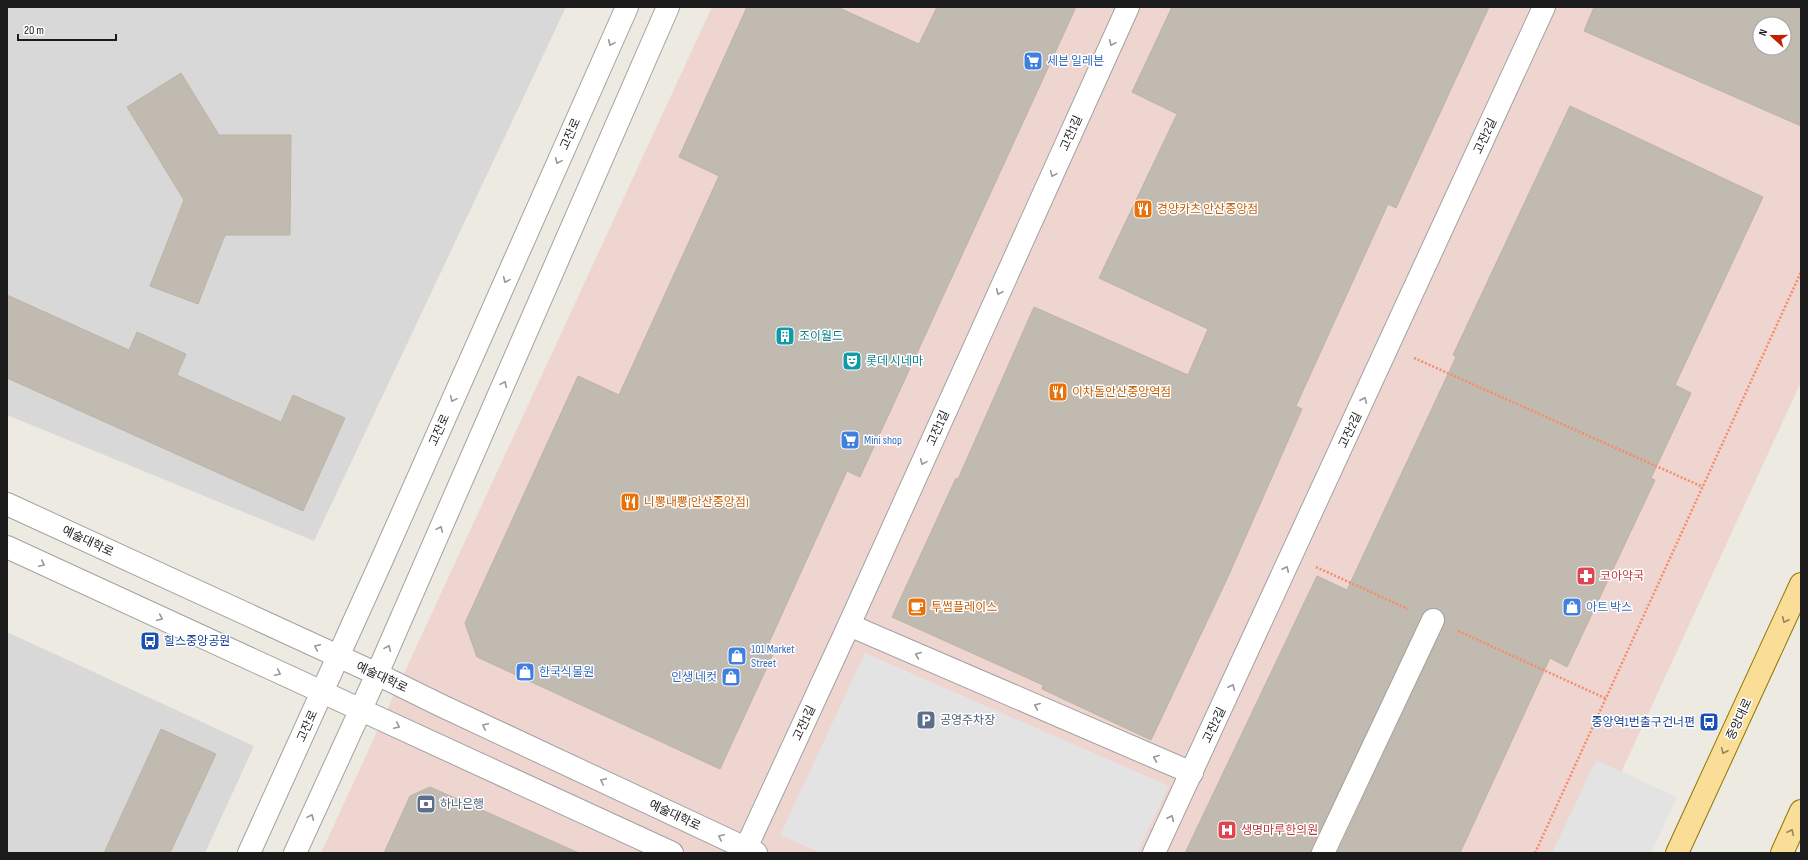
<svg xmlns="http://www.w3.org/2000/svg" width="1808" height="860" font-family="'Sofia Sans Condensed','Noto Sans KR',sans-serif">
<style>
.residential{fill:#d9d8d8}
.commercial{fill:#eed5cf;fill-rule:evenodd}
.parking{fill:#e3e3e3}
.building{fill:#c1bab0;stroke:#beb3a3;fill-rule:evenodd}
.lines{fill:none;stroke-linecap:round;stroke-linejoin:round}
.minor-casing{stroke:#a2a2a2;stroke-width:24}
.major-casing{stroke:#907602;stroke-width:24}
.path{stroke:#f88b67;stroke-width:2.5;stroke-dasharray:2 2;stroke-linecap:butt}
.minor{stroke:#fff;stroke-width:22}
.major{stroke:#fade98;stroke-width:22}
.oneway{stroke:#989898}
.oneway2{stroke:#968660}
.labels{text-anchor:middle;stroke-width:3;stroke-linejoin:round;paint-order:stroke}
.shop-label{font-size:12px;fill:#366cbe;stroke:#fff;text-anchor:start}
.street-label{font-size:12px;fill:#1b1b1b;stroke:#fff}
.food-label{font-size:12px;fill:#c56008;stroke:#fff;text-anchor:start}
.culture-label{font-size:12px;fill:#0d838f;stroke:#fff;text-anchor:start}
.health-label{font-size:12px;fill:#be3a42;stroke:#fff;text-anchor:start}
.transit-label{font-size:12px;fill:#164399;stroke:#fff;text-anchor:start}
.service-label{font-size:12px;fill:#4e5e75;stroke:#fff;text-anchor:start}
</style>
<rect width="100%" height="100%" fill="#edeae1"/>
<g class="residential">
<path d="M7 7H566L314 541 7 415Z"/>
<path d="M7 632 254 746 205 853H7Z"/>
</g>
<path class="commercial" d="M712 7H1801V382L1584 853H321ZM1760 24H1784V48H1760Z"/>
<g class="parking">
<path d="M865 653 1169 786 1137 853H821L780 835Z"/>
<path d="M1596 760 1677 797 1651 853H1552Z"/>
</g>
<g class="building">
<path d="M747 7H837L919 44 937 7H1076L860 477 847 471 767 647 775 650 720 769 477 657 465 623 578 376 619 395 719 176 679 157Z"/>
<path d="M1172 7H1489L1396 208 1388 204 1296 406 1302 409 1227 579 1151 740 1042 689 1043 685 892 617 956 478 958 479 1034 307 1188 375 1208 329 1099 278 1177 114 1132 92Z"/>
<path d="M1594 7H1801V126L1584 31ZM1760 24H1784V48H1760Z"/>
<path d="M181 73 219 135H291L290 235H225L198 304 150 286 184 200 127 107Z"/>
<path d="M1570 106 1763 197 1675 385 1691 393 1651 478 1655 480 1567 667 1550 658 1460 853H1337L1444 625 1445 619 1443 613 1439 609 1432 608 1426 610 1422 615 1312 848 1311 853H1185L1317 576 1347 590 1456 357 1453 355Z"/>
<path d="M7 295 129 350 137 332 186 354 177 375 281 422 293 395 345 418 303 511 7 378Z"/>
<path d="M161 729 216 754 170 853H104Z"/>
<path d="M430 787 579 853H384L410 796Z"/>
</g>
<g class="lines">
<g class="minor-casing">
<g id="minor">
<path d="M7 504 377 674 440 705 756 853"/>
<path d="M7 547 672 853"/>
<path d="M849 625 1192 773"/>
<path d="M746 848 849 625 1128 7"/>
<path d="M249 853 380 564 627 7"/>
<path d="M295 853 377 674 668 7"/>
<path d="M1154 853 1544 7"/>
<path d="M1323 853 1433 620"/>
</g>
</g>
<g class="major-casing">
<g id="major">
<path d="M1677 853 1801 584"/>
<path d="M1782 853 1801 811"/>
</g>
</g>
<g class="path">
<path d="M1414 358 1703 487"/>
<path d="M1316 567 1408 609"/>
<path d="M1458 631 1607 699"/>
<path d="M1535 853 1801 272"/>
</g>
<use href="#minor" class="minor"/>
<use href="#major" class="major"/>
</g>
<defs><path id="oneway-chevron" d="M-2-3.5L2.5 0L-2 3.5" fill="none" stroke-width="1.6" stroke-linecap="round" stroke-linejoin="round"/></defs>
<g class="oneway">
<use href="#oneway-chevron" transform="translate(611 43) rotate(114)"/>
<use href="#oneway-chevron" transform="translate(1112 43) rotate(114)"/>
<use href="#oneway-chevron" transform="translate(558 161) rotate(114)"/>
<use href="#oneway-chevron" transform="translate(1053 174) rotate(114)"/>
<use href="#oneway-chevron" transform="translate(506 280) rotate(114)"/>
<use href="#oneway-chevron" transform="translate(999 292) rotate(114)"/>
<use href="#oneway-chevron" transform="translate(504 384) rotate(-66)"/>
<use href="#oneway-chevron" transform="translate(453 399) rotate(114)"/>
<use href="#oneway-chevron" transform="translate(1364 400) rotate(-65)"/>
<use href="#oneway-chevron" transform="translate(923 462) rotate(114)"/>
<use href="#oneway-chevron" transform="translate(440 529) rotate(-66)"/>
<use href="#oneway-chevron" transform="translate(42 564) rotate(25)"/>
<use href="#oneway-chevron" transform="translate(1286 569) rotate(-65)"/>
<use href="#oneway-chevron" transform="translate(160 618) rotate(25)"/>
<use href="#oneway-chevron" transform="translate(317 647) rotate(-155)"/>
<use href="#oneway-chevron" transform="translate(388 648) rotate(-66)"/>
<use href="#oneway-chevron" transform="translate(918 655) rotate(-157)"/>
<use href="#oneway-chevron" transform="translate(278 673) rotate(25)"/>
<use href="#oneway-chevron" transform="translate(1232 687) rotate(-65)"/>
<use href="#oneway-chevron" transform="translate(1037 706) rotate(-157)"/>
<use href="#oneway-chevron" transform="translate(397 726) rotate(25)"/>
<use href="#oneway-chevron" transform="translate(485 726) rotate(-155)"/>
<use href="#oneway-chevron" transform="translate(1156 758) rotate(-157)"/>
<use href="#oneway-chevron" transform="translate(603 781) rotate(-155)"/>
<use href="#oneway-chevron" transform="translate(311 817) rotate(-66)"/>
<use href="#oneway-chevron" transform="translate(1171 818) rotate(-65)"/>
<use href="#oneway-chevron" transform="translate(721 837) rotate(-155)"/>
</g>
<g class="oneway2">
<use href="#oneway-chevron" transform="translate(1785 620) rotate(115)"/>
<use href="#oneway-chevron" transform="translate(1724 751) rotate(115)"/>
<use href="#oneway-chevron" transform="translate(1791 832) rotate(-65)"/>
</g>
<defs>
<g id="supermarket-square" transform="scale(1)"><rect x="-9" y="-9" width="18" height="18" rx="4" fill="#3f7fe0" stroke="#fff"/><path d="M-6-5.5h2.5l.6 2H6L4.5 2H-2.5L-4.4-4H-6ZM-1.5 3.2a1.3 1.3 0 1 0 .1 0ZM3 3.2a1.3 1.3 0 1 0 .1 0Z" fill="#fff"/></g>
<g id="restaurant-square" transform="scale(1)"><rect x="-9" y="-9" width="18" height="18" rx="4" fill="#e8710a" stroke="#fff"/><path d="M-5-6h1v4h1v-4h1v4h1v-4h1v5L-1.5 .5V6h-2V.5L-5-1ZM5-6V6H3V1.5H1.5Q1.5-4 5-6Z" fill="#fff"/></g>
<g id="building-square" transform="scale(1)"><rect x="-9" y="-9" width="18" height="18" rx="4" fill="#0f9aa8" stroke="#fff"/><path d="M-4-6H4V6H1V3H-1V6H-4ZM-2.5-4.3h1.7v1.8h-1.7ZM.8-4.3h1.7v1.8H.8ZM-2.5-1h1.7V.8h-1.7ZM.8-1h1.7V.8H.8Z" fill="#fff"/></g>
<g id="theatre-square" transform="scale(1)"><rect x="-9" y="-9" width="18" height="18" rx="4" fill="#0f9aa8" stroke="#fff"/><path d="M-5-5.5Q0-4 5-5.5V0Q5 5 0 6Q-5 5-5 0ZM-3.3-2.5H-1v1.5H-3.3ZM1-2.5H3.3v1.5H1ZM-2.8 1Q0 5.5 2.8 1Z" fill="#fff"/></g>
<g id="pharmacy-square" transform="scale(1)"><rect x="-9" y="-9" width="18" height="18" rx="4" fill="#e0444e" stroke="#fff"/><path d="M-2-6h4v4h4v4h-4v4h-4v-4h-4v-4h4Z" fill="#fff"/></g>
<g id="cafe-square" transform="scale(1)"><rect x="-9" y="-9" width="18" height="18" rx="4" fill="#e8710a" stroke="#fff"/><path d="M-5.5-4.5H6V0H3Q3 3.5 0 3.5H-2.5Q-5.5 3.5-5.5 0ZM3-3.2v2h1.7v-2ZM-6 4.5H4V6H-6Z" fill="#fff"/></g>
<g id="shop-square" transform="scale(1)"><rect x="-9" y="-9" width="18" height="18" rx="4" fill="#3f7fe0" stroke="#fff"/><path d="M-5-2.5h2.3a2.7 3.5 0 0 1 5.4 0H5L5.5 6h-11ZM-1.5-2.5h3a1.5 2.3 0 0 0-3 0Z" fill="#fff"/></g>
<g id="bus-square" transform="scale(1)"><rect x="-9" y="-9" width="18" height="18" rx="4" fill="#1a4fb4" stroke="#fff"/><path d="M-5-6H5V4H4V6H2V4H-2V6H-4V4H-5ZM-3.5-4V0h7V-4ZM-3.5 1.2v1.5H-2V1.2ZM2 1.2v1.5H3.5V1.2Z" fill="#fff"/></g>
<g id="parking-square" transform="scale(1)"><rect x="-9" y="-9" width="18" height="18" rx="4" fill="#5c6f8a" stroke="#fff"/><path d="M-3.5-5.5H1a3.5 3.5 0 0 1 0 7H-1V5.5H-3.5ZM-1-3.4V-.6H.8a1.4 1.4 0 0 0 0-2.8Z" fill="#fff"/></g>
<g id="bank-square" transform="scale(1)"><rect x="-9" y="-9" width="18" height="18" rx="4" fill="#5c6f8a" stroke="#fff"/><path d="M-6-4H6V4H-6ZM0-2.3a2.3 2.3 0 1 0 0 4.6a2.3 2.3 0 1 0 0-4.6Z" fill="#fff"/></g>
<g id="hospital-square" transform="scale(1)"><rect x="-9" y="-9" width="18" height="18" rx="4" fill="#e0444e" stroke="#fff"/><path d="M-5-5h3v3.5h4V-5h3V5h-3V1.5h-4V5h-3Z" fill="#fff"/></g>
</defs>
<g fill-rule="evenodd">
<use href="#supermarket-square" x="1033" y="61"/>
<use href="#restaurant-square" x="1143" y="209"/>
<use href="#building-square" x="785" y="336"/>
<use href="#theatre-square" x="852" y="361"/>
<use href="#restaurant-square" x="1058" y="392"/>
<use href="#supermarket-square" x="850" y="440"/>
<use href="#restaurant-square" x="630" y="502"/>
<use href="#pharmacy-square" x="1586" y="576"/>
<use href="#cafe-square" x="917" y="607"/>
<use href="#shop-square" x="1572" y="607"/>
<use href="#bus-square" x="150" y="641"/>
<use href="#shop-square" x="737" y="656"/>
<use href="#shop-square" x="525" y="672"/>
<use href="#shop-square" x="731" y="677"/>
<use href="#parking-square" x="926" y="720"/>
<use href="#bus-square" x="1709" y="722"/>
<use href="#bank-square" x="426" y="804"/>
<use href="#hospital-square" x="1227" y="830"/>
</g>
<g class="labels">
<g class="shop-label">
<text x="1047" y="65">세븐 일레븐</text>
<text x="864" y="444">Mini shop</text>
<text x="1586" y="611">아트 박스</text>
<text x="751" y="653">101 Market<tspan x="751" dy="14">Street</tspan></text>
<text x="539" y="676">한국식물원</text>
<text x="717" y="681" text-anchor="end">인생 네컷</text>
</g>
<g class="street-label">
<text transform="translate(1071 133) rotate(-66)" y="4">고잔1길</text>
<text transform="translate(570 134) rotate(-66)" y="4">고잔로</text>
<text transform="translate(1485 136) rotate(-65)" y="4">고잔2길</text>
<text transform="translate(938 428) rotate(-66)" y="4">고잔1길</text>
<text transform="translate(439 430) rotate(-66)" y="4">고잔로</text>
<text transform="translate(1350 430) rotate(-65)" y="4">고잔2길</text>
<text transform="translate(88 541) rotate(25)" y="4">예술대학로</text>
<text transform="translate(382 677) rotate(25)" y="4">예술대학로</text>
<text transform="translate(1739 719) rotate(-65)" y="4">중앙대로</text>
<text transform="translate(804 723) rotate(-65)" y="4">고잔1길</text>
<text transform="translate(1214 725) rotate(-65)" y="4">고잔2길</text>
<text transform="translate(307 726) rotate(-66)" y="4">고잔로</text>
<text transform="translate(675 815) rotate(25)" y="4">예술대학로</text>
</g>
<g class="food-label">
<text x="1157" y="213">경양카츠 안산중앙점</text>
<text x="1072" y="396">이차돌안산중앙역점</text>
<text x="644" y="506">니뽕내뽕(안산중앙점)</text>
<text x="931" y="611">투썸플레이스</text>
</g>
<g class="culture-label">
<text x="799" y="340">조이월드</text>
<text x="866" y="365">롯데 시네마</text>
</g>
<g class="health-label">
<text x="1600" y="580">코아약국</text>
<text x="1241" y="834">생명마루한의원</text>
</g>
<g class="transit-label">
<text x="164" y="645">힐스중앙공원</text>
<text x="1695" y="726" text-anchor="end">중앙역1번출구건너편</text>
</g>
<g class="service-label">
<text x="940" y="724">공영주차장</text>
<text x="440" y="808">하나은행</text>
</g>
</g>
<rect width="1808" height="860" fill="none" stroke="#1b1b1b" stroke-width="16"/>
<g transform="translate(1772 36) rotate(291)"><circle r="19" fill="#ffffff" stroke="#a4a4a4"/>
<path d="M0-3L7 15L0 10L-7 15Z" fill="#c41e03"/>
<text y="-6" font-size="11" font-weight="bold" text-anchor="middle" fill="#1b1b1b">N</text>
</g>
<path d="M18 34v6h98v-6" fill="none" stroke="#1b1b1b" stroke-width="2"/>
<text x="24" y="34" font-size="12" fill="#1b1b1b" stroke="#ffffff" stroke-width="3" paint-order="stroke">20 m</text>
</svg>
